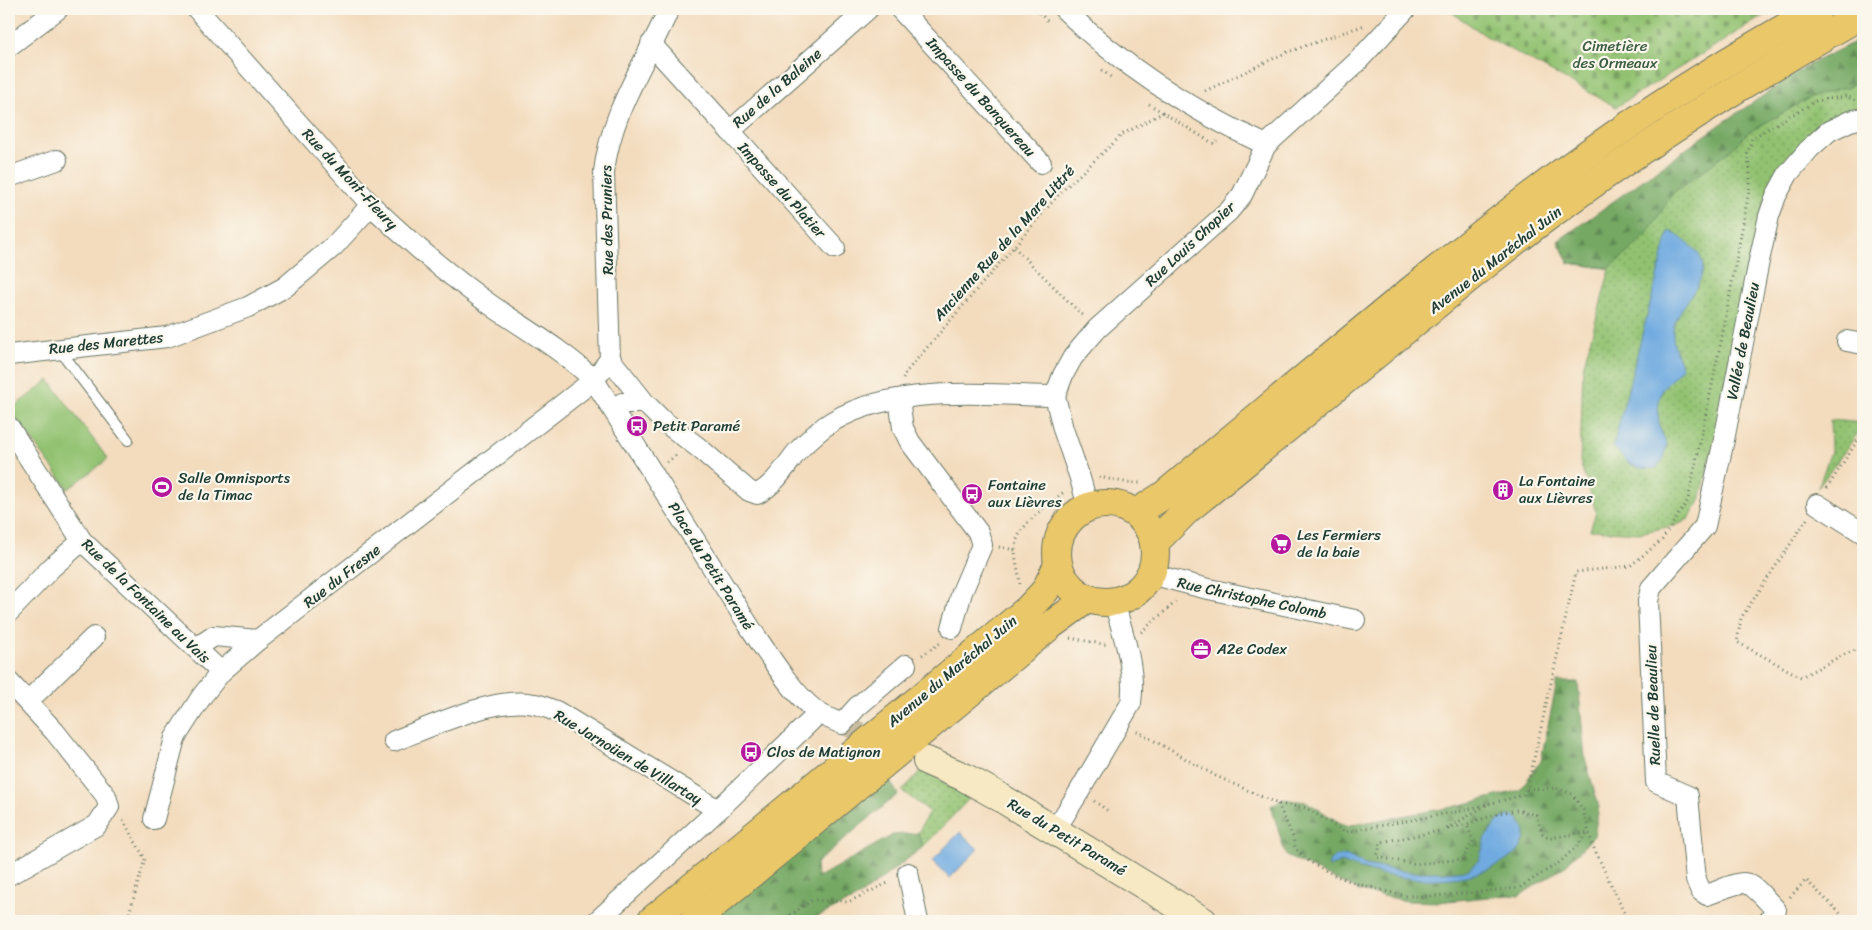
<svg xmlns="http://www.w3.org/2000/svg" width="1872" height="930" font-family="Sriracha,sans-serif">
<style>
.grass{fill:url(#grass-dots);stroke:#588052}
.forest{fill:url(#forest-firs);stroke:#4a724c}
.cemetery{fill:url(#cemetery-stones);stroke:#588052}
.green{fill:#92c271;stroke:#588052}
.water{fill:#70aae0;stroke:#48748a}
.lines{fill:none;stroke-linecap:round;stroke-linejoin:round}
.street-tunnel{stroke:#c9bca2;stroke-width:20;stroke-dasharray:20 10;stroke-linecap:butt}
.lane-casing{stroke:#697564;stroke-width:12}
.street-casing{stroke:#697564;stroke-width:22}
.secondary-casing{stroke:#697564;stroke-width:30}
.primary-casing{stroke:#697564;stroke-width:30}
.path{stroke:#697564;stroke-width:3;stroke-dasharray:1 4;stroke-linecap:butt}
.lane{stroke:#fff;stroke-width:10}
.street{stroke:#fff;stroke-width:20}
.secondary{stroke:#f7e9c3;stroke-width:28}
.primary{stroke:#eac769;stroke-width:28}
.labels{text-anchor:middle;stroke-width:4.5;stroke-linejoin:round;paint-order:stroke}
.park-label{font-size:15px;fill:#3c5e43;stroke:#fbf7ec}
.street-label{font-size:15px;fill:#1f3d34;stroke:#fbf7ec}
.poi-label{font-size:15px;fill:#1f3d34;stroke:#fbf7ec;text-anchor:start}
</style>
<defs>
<pattern id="grass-dots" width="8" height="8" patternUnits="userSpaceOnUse" patternTransform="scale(1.25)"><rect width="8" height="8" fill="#92c271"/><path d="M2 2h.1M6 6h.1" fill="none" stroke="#779f5e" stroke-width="1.8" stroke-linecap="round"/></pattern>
<pattern id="forest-firs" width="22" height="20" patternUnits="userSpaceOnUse" patternTransform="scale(1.25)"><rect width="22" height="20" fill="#75a863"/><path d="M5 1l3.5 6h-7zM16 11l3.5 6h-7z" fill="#5f8a52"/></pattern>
<pattern id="cemetery-stones" width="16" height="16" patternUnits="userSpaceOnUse" patternTransform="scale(1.25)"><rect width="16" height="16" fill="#92c271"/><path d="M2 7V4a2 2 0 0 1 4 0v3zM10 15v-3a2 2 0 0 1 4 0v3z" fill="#779f5e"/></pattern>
</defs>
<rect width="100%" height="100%" fill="#fbf7ec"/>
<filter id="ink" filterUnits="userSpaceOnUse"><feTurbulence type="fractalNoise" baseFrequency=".02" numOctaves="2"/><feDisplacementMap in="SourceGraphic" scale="10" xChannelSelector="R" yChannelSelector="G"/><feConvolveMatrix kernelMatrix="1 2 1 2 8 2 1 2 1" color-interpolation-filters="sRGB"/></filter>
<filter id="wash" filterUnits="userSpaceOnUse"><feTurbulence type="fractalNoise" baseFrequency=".0096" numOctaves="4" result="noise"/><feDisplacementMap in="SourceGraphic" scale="20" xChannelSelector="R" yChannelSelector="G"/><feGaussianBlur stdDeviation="1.12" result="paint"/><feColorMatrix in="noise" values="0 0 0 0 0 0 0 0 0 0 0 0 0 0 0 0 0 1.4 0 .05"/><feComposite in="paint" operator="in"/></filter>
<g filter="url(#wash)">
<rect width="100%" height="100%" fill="#f3dcbe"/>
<g class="grass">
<path d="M1863 38V106L1819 126 1784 160 1764 202 1719 420 1700 501 1689 519 1677 525 1639 533 1590 530 1596 512 1580 462 1583 367 1610 269 1569 263 1558 241 1810 64Z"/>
<path d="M1830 420 1863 423V426L1818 488 1831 451Z"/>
<path d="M923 768 969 799 923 847 918 833 929 811 902 791Z"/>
</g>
<g class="forest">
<path d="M1863 38V80L1846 87 1811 97 1749 132 1731 150 1673 193 1645 237 1610 268 1569 263 1558 241 1721 124 1810 64Z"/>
<path d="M1557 682H1578L1585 758 1599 807 1594 836 1564 867 1519 896 1509 895 1438 902 1407 901 1360 891 1286 856 1271 806 1282 799 1307 802 1345 826 1453 807 1520 790 1541 760Z"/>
<path d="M887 777 898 794 816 863 817 878 893 835 918 833 923 847 857 898 808 921H711Z"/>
</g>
<path class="cemetery" d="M1447 9H1775L1616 107 1489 38Z"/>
<path class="green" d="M49 380 108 459 68 489 10 410Z"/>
<g class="water">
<path d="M1669 231C1677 234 1685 241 1691 246 1725 273 1675 304 1673 331 1672 343 1678 357 1682 368L1663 388 1659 402 1658 415 1660 429 1667 444 1664 458 1656 468C1632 471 1629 463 1613 447Z"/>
<path d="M1508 816 1516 817C1525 826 1528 835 1521 847 1518 853 1510 857 1504 861 1462 889 1386 881 1342 862L1328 867 1330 861 1335 857 1346 855 1365 865 1408 872H1446L1468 870 1479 860 1486 837 1499 820Z"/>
<path d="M960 832 978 849 950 878 932 861Z"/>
</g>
</g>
<g filter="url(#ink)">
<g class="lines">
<path class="street-tunnel" d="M842 724 883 742"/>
<g class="lane-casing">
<path id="lane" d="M59 349 128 440"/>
</g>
<g class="street-casing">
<g id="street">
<path d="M197 9 371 205C410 243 451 277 495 308 529 331 564 351 594 380L753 632C770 657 793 694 817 712 824 717 834 720 842 724L857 707 906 665"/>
<path d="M900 9 1041 163"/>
<path d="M1064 9C1122 67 1191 110 1266 145"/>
<path d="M651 44 730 131 868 9"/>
<path d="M9 46 58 9"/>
<path d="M730 131 835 248"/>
<path d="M9 177 57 160"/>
<path d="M1847 341 1863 344"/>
<path d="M9 355 167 337 248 307 285 287 334 246 371 205"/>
<path d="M610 359 645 403"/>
<path d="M899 399 903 428 910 442 978 532 982 545 962 592 952 628"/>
<path d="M614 410 622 403H645L662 420 699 448 749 491 757 494C774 486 785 467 796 453 805 443 814 435 824 427 886 383 984 395 1055 396"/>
<path d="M9 427 82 541 221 672"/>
<path d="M1817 504 1863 533"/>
<path d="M1088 507 1080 478 1063 429 1055 396 1063 375 1073 357 1097 329 1229 211 1242 195 1266 145 1356 63 1406 9"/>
<path d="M1151 574 1204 588 1355 620"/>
<path d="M9 612 51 568 82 541"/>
<path d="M196 648 214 636 258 640"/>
<path d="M9 682 55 732 106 796 109 807 97 825 9 875"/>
<path d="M28 701 94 637"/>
<path d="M394 741C430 727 497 695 534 704 542 705 549 709 556 711L718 810"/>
<path d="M154 819 175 738 202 696 221 672 258 640 594 380 610 359 604 172C611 111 645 64 669 9"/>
<path d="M1055 830 1079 792 1131 703C1136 669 1123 634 1114 602"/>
<path d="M908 873 918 921"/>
<path d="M597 921 718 810 819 713"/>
<path d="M1769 921 1776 910C1744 876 1751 878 1707 895L1701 891 1696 880 1688 796 1656 782 1648 601 1651 588 1705 526 1724 440 1759 261 1769 216 1776 196 1788 174 1810 148 1829 131 1850 121 1863 118"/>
</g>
</g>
<g class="secondary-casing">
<path id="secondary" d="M927 761 964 777 998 796 1203 921"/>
</g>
<g class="primary-casing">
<g id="primary">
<circle cx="1106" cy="553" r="49"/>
<path d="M1136 513 1164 495C1277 401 1390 305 1507 214 1605 137 1710 69 1818 9"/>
<path d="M1154 543 1188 509C1290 427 1389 342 1491 260 1607 168 1734 87 1863 14"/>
<path d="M651 921 1028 609 1045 591 1058 565"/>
<path d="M694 921 1051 625 1087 599"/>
</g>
</g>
<g class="path">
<path d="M1036 9 1049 23"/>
<path d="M1102 70 1113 79"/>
<path d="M1205 91 1285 53 1365 25"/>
<path d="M1149 104 1214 144 1217 141"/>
<path d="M1014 247 1084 317"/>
<path d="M903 379 906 372 1060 193 1123 134 1166 111"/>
<path d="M667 462 678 454"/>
<path d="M1099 477 1129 483H1140"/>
<path d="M1827 488 1863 432"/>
<path d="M1807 519 1741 618 1737 642 1801 677 1845 654 1863 647"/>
<path d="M999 547 1015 550"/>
<path d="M1020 584C1019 573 1015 559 1015 549 1016 525 1048 506 1065 491"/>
<path d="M1141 632 1178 600"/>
<path d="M1070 638 1108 645"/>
<path d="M922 655 942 642"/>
<path d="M1137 731 1216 776 1278 804 1306 808 1345 832 1461 811 1523 795 1527 789 1529 781 1576 572 1630 566 1662 540 1688 500 1723 332 1750 185V169L1747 155 1752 138 1816 101 1847 96 1856 101"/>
<path d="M1527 789 1556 788 1572 794 1583 810 1592 844 1628 921"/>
<path d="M1094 801 1108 811"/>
<path d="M1278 804 1293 837 1295 848 1310 862 1332 874 1357 884 1405 896H1435L1519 888 1560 862 1578 845 1587 833"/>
<path d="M1486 805 1445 830 1381 842 1377 857 1415 864 1463 859 1473 841 1467 824 1500 813 1517 810 1536 815 1542 833 1550 838 1587 832"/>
<path d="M123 820 145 859 127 921"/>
<path d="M1448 829 1467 824"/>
<path d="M1790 897 1806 880 1848 921"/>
<path d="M782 921 812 900 848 902 890 882"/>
</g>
<use href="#lane" class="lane"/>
<use href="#street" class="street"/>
<use href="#secondary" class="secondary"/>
<use href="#primary" class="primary"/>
</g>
</g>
<defs>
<g id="bus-disc" transform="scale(1.125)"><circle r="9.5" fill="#b5179e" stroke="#fbf7ec"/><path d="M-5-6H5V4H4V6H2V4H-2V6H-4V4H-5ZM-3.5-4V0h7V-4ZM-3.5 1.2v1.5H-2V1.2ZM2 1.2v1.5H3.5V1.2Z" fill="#fff"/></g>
<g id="stadium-disc" transform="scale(1.125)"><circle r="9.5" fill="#b5179e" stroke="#fbf7ec"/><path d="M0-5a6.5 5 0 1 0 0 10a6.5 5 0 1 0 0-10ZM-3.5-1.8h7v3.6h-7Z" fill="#fff"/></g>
<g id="building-disc" transform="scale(1.125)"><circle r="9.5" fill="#b5179e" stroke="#fbf7ec"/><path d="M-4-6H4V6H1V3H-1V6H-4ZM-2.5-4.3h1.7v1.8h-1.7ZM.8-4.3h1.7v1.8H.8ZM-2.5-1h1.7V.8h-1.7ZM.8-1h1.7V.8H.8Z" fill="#fff"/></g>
<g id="supermarket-disc" transform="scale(1.125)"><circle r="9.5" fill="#b5179e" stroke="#fbf7ec"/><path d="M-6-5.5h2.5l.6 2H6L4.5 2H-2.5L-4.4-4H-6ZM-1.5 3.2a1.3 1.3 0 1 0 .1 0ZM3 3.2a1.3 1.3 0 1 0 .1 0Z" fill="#fff"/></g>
<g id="office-disc" transform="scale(1.125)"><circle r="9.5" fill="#b5179e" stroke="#fbf7ec"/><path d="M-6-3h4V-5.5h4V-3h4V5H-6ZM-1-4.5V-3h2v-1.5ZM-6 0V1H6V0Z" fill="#fff"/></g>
</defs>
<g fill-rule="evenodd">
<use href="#bus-disc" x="637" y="426"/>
<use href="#stadium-disc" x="162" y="487"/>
<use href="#building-disc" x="1503" y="490"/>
<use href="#bus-disc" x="972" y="494"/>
<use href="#supermarket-disc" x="1281" y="544"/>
<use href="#office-disc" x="1201" y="649"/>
<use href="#bus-disc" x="751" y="752"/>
</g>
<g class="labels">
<g class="park-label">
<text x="1615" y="51">Cimetière<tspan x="1615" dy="17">des Ormeaux</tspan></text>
</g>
<g class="street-label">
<text transform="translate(777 88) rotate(-41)" y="5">Rue de la Baleine</text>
<text transform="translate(981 97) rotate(48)" y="5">Impasse du Banquereau</text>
<text transform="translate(350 179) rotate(47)" y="5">Rue du Mont-Fleury</text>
<text transform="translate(782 190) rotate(48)" y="5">Impasse du Platier</text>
<text transform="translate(607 220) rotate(-91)" y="5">Rue des Pruniers</text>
<text transform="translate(1004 243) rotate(-48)" y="5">Ancienne Rue de la Mare Littré</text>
<text transform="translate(1190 244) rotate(-43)" y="5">Rue Louis Chopier</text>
<text transform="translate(1495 260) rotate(-38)" y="5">Avenue du Maréchal Juin</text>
<text transform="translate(1743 341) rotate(-79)" y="5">Vallée de Beaulieu</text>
<text transform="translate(106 343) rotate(-6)" y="5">Rue des Marettes</text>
<text transform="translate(711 566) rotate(58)" y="5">Place du Petit Paramé</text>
<text transform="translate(342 576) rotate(-38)" y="5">Rue du Fresne</text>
<text transform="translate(1252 598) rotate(12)" y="5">Rue Christophe Colomb</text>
<text transform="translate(146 601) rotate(44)" y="5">Rue de la Fontaine au Vais</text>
<text transform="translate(952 671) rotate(-40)" y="5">Avenue du Maréchal Juin</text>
<text transform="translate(1653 705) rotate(-92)" y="5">Ruelle de Beaulieu</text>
<text transform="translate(628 757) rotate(31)" y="5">Rue Jarnoüen de Villartay</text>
<text transform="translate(1067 837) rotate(31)" y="5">Rue du Petit Paramé</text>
</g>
<g class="poi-label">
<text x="653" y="431">Petit Paramé</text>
<text x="178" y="483">Salle Omnisports<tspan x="178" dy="17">de la Timac</tspan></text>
<text x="1519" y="486">La Fontaine<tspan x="1519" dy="17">aux Lièvres</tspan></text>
<text x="988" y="490">Fontaine<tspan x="988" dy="17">aux Lièvres</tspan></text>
<text x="1297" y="540">Les Fermiers<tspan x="1297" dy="17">de la baie</tspan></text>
<text x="1217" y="654">A2e Codex</text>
<text x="767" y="757">Clos de Matignon</text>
</g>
</g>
<rect width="1872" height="930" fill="none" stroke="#fbf7ec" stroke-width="30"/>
</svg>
